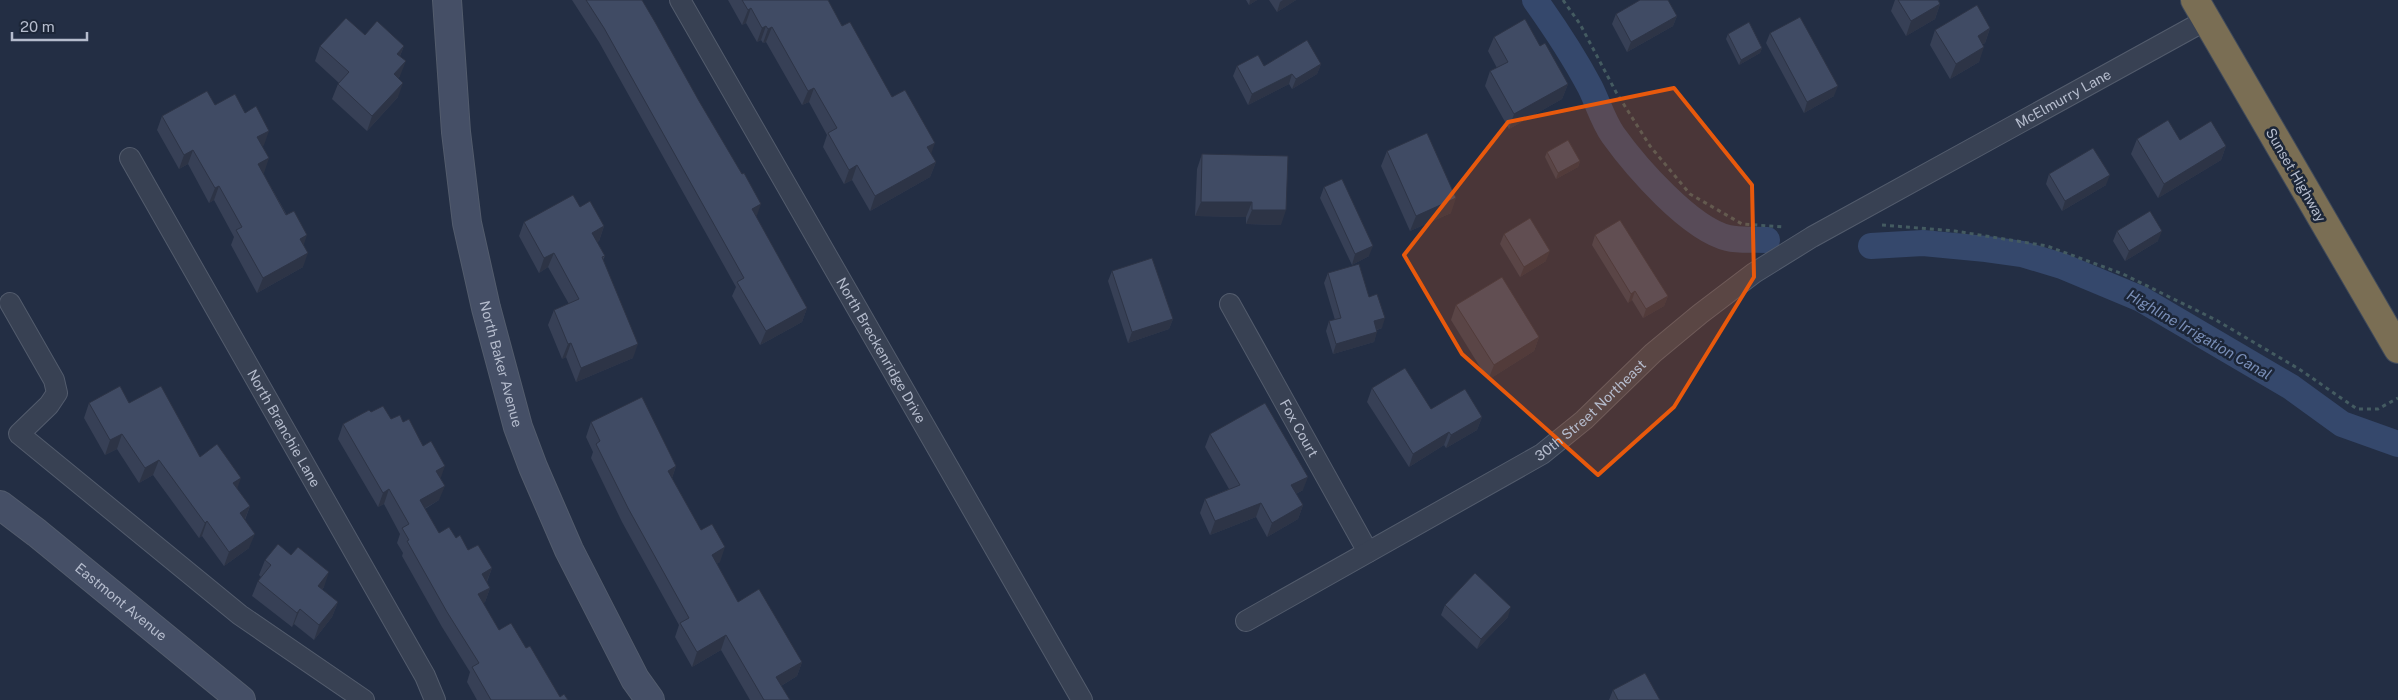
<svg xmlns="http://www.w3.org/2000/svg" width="2398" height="700" font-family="'Public Sans',sans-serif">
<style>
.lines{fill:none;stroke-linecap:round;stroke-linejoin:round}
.canal{stroke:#35486c;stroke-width:26}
.street-casing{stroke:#535c6d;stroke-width:22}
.secondary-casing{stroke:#535c6d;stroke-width:30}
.highway-casing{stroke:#3f495a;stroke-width:30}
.path{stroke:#445b61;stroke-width:3;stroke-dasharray:4 4;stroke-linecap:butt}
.street{stroke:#384153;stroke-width:20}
.secondary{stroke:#454f66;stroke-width:28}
.highway{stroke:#7a6e54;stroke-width:28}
.wall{fill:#374056}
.shaded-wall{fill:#2d3446}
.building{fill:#404b64;stroke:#2d3446}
.marked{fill:#e8590c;fill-opacity:0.2;stroke:#e8590c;stroke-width:4;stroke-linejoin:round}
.labels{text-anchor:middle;stroke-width:5;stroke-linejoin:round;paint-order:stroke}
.street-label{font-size:14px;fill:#b5bccd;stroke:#1c2638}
.water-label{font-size:15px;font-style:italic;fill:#798eb7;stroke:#1c2638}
</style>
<rect width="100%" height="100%" fill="#232e44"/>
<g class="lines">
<g class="canal">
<path d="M1535 0C1555 28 1574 57 1590 87 1598 103 1603 121 1613 135 1636 167 1690 229 1728 238 1740 241 1755 239 1767 240"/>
<path d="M1871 246 1923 243 1986 249 2022 254 2062 266 2141 299 2170 316 2291 387 2342 424 2398 444"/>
</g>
<g class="street-casing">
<g id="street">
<path id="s1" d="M680 0 1082 700"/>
<path id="s2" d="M130 158 425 676 435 700"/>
<path d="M10 303 54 380 57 393 49 405 19 434 240 615 364 700"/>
<path id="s3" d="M1230 304 1368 552"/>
<path id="s4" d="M1246 621 1542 454 1584 420 1653 353 1700 314 1754 273 1812 237 2206 20"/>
</g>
</g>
<g class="secondary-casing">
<g id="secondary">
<path id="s5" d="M447 0 456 132 467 223 486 308 518 427 533 467 569 550 635 679 650 700"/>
<path id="s6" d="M0 505 37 533 241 700"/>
</g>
</g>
<g class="highway-casing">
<path id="highway" d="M2195 0 2398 349"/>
</g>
<g class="path">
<path d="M1563 0 1580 24 1616 92 1650 146 1690 194 1742 224 1784 227"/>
<path d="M1882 225 1955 231 2047 246 2123 274 2216 320 2299 369 2357 409H2378L2398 398"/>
</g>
<use href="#street" class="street"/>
<use href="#secondary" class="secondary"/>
<use href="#highway" class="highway"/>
</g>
<g class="wall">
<path d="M572 0H642L756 217 807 308 802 322 760 345 732 296 736 287 599 42Z"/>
<path d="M728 0H828L842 26 931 154 936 162 930 177 870 211 852 180 844 184 823 147 827 135 809 102 802 105 766 42 763 43 761 40 757 42 746 23 742 25Z"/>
<path d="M1246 0H1257L1249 5Z"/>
<path d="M1269 0H1296L1277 12Z"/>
<path d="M1895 0H1938L1940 4 1935 19 1906 36 1891 11Z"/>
<path d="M1616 14 1677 16 1673 26 1627 52 1612 24Z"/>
<path d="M1990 28 1985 43 1983 44 1979 62 1950 79 1930 45 1935 30Z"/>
<path d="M1770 33 1834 96 1804 113 1766 43Z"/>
<path d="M1728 34 1762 48 1760 53 1739 65 1726 39Z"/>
<path d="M365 35 404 46 400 56V76L398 78V97L367 131 332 99 338 84 339 83 315 61 320 46Z"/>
<path d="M1494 37 1540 46 1568 84 1562 99 1509 129 1485 86 1490 71 1497 68 1488 51Z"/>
<path d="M1321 64 1317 74 1292 89 1289 84 1248 105 1233 76 1237 66Z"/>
<path d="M162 116 264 145 262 146 263 173 304 245 303 267 257 293 231 245 234 237 214 200 209 203 188 164 179 169 157 130Z"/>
<path d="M2137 139 2180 140 2226 146 2221 160 2158 198 2131 154Z"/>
<path d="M1387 151 1451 213 1410 231 1381 166Z"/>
<path d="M1547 152 1580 161 1578 167 1556 179 1545 157Z"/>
<path d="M1202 154 1281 225 1246 224V217L1195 216 1197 169Z"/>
<path d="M2049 174 2106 185 2062 211 2046 184Z"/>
<path d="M1324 187 1369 256 1352 265 1320 198Z"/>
<path d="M580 207 604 226 599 241 597 242 605 256 603 260 633 358 576 382 566 357 562 359 548 325 554 310 569 304 548 267 539 273 519 236 524 222Z"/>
<path d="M2117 231 2158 241 2125 261 2113 241Z"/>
<path d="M1504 234 1546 261 1520 277 1500 244Z"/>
<path d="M1595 235 1668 296 1664 306 1643 318 1632 300 1628 303 1592 245Z"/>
<path d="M1112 271 1173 319 1169 329 1128 343 1108 281Z"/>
<path d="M1328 273 1369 297 1382 328 1377 330 1374 342 1333 354 1326 331 1329 321 1335 320 1324 283Z"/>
<path d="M1456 305 1539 337 1534 351 1488 380 1451 320Z"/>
<path d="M1372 388 1431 409 1482 417 1477 430 1446 448 1444 445 1409 467 1367 402Z"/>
<path d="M89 403H129L200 457 237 489 250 506 245 520 249 548 224 566 202 536 199 538 153 475 139 483 117 449 105 455 84 418Z"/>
<path d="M371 412 391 419 403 422 441 479 439 500 425 509 439 533 456 538 468 550 492 568 487 582 490 588 485 602 483 603 499 630 526 648 560 697 568 700H477L467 682 470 672 442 627 402 556 403 553 397 543 400 534 384 504 378 507 338 439 343 424Z"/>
<path d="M591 422 676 466 672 478 701 530 720 562 716 564 738 602 802 662 797 676 781 686 790 700H750L721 650 692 667 675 637 679 625 622 522 591 458 593 452 586 437Z"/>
<path d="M1210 434 1303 490 1296 494 1303 505 1298 519 1267 537 1256 517 1210 535 1200 513 1205 499 1229 489 1205 447Z"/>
<path d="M265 560 324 587 322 590 338 602 332 617 314 640 294 624 292 627 252 596 258 581 261 577 259 575Z"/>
<path d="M1445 605 1508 617 1477 649 1441 615Z"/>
<path d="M1613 690 1660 700H1609Z"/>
</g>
<g class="shaded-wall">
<path d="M1250 0H1257L1249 5Z"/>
<path d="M1283 0H1296L1277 12 1280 2Z"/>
<path d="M1940 4 1935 19 1906 36 1911 21Z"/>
<path d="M751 8 746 23 742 25 748 10Z"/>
<path d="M1677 16 1673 26 1627 52 1631 42Z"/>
<path d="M766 26 761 40 757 42 762 28Z"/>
<path d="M772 27 766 42 763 43 768 29Z"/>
<path d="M1990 28 1985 43 1972 50 1978 36Z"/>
<path d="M404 46 398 60 397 54Z"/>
<path d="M1984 47 1979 62 1950 79 1956 64Z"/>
<path d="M1762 48 1760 53 1739 65 1741 60Z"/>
<path d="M406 61 400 76 388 89 394 74Z"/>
<path d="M1321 64 1317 74 1292 89 1296 79Z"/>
<path d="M1292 74 1289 84 1248 105 1252 94Z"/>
<path d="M403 83 398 97 367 131 372 116Z"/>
<path d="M1568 84 1562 99 1509 129 1514 114Z"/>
<path d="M1838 86 1834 96 1804 113 1807 102Z"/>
<path d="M814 88 809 102 802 105 808 91Z"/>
<path d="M269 131 264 145 252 152 257 137Z"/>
<path d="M935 143 930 157 927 147Z"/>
<path d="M2226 146 2221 160 2158 198 2164 184Z"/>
<path d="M193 150 188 164 179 169 184 155Z"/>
<path d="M269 158 264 173 253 178 258 164Z"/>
<path d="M1580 161 1578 167 1556 179 1558 173Z"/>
<path d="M936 162 930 177 870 211 875 196Z"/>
<path d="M857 165 852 180 844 184 849 170Z"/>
<path d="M2110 175 2106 185 2062 211 2065 201Z"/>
<path d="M219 186 214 200 209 203 215 188Z"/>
<path d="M1456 198 1451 213 1410 231 1416 216Z"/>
<path d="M1201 202H1252L1246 217 1195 216Z"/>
<path d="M761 204 756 218 752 209Z"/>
<path d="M1252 210H1286L1281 225 1246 224Z"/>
<path d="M604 226 599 241 587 247 592 233Z"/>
<path d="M2162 231 2158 241 2125 261 2129 251Z"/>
<path d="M307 235 302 250 300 239Z"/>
<path d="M1373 246 1369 256 1352 265 1355 254Z"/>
<path d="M1550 251 1546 261 1520 277 1524 267Z"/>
<path d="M308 253 303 267 257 293 263 278Z"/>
<path d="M554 253 548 267 539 273 544 258Z"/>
<path d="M1635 291 1632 300 1628 303 1631 294Z"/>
<path d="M1668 296 1664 306 1643 318 1646 309Z"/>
<path d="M807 308 802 322 760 345 766 331Z"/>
<path d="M1385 318 1382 328 1370 332 1374 321Z"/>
<path d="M1173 319 1169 329 1128 343 1132 332Z"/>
<path d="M1377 332 1374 342 1333 354 1336 344Z"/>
<path d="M1539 337 1534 351 1488 380 1494 365Z"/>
<path d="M571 343 566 357 562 359 568 344Z"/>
<path d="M638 344 633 358 576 382 581 368Z"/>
<path d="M1482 417 1477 430 1446 448 1451 435Z"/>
<path d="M1449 432 1444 445 1409 467 1413 454Z"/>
<path d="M122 434 117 449 105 455 110 440Z"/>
<path d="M159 460 153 475 139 483 145 468Z"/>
<path d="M445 466 440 480 436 471Z"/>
<path d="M676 466 671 481 668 471Z"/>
<path d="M1308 477 1303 490 1286 499 1291 485Z"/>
<path d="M241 478 236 492 233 483Z"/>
<path d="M445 486 439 500 415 514 420 500Z"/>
<path d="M389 489 384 504 378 507 383 493Z"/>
<path d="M1261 503 1256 517 1210 535 1215 521Z"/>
<path d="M1303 505 1298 519 1267 537 1272 523Z"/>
<path d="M250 506 244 521 240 513Z"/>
<path d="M207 521 202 536 199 538 205 523Z"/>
<path d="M255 534 249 548 224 566 229 552Z"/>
<path d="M725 547 720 562 706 570 712 555Z"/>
<path d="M492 568 486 583 482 574Z"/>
<path d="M329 572 324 587 312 601 318 586Z"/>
<path d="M490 588 485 602 473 609 478 594Z"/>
<path d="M338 602 332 617 314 640 319 625Z"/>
<path d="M1511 607 1508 617 1477 649 1481 639Z"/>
<path d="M300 609 294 624 292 627 297 613Z"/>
<path d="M726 635 721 650 692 667 697 652Z"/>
<path d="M802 662 797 676 771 692 776 677Z"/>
</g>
<g class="building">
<path d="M586 0H642L655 22 699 101 742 174 744 173 761 204 752 209 807 308 766 331 737 282 744 278 604 28Z"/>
<path d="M742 0H828L842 26 850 22 892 97 905 90 935 143 927 147 936 162 875 196 857 165 849 170 828 133 837 128 814 88 808 91 772 27 768 29 766 26 762 28 751 8 748 10Z"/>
<path d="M1640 0H1668L1677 16 1631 42 1616 14Z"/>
<path d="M1898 0H1938L1940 4 1911 21Z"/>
<path d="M1977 5 1990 28 1978 36 1984 47 1956 64 1935 30Z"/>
<path d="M1800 17 1838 86 1807 102 1770 33Z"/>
<path d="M346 18 365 35 377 21 404 46 397 54 406 61 394 74 403 83 372 116 338 84 349 72 320 46Z"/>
<path d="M1525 19 1540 46 1545 43 1568 84 1514 114 1490 71 1508 62 1494 37Z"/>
<path d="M1749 22 1762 48 1741 60 1728 34Z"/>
<path d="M1307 40 1321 64 1296 79 1292 74 1252 94 1237 66 1258 55 1264 66Z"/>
<path d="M207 91 215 105 235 94 245 113 256 106 269 131 257 137 269 158 258 164 286 215 294 211 307 235 300 239 308 253 263 278 236 230 242 227 219 186 215 188 193 150 184 155 162 116Z"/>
<path d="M2168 120 2180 140 2211 121 2226 146 2164 184 2137 139Z"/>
<path d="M1427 133 1456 198 1416 216 1387 151Z"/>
<path d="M1568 140 1580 161 1558 173 1547 152Z"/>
<path d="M2093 148 2110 175 2065 201 2049 174Z"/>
<path d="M1202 154 1288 156 1286 210H1252V202H1201Z"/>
<path d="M1342 179 1373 246 1355 254 1324 187Z"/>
<path d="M573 195 580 207 590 201 604 226 592 233 605 256 602 257 638 344 581 368 571 343 568 344 554 310 579 299 554 253 544 258 524 222Z"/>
<path d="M2150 211 2162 231 2129 251 2117 231Z"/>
<path d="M1530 218 1550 251 1524 267 1504 234Z"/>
<path d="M1620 220 1668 296 1646 309 1635 291 1631 294 1595 235Z"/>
<path d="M1152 258 1173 319 1132 332 1112 271Z"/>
<path d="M1359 264 1369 297 1377 294 1385 318 1374 321 1377 332 1336 344 1329 321 1341 318 1328 273Z"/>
<path d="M1502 277 1539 337 1494 365 1456 305Z"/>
<path d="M1405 368 1431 409 1465 389 1482 417 1451 435 1449 432 1413 454 1372 388Z"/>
<path d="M120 386 129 403 161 386 200 457 217 444 241 478 233 483 250 506 240 513 255 534 229 552 207 521 205 523 159 460 145 468 122 434 110 440 89 403Z"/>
<path d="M642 397 676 466 668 471 701 530 712 524 725 547 712 555 738 602 759 589 802 662 776 677 790 700H764L726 635 697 652 680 623 689 618 628 508 596 444 600 441 591 422Z"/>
<path d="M1265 403 1308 477 1291 485 1303 505 1272 523 1261 503 1215 521 1205 499 1240 485 1210 434Z"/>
<path d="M383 406 391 419 400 415 403 422 409 419 423 446 431 441 445 466 436 471 445 486 420 500 439 533 449 527 456 538 460 535 468 550 478 545 492 568 482 574 490 588 478 594 499 630 511 623 526 648 530 646 560 697 564 694 568 700H491L472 667 479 663 447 612 407 541 409 540 402 528 409 524 389 489 383 493 343 424 369 410 371 412Z"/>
<path d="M278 544 291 555 298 547 329 572 318 586 338 602 319 625 300 609 297 613 258 581 271 565 265 560Z"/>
<path d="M1475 573 1511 607 1481 639 1445 605Z"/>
<path d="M1645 673 1660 700H1618L1613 690Z"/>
</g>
<path class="marked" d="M1674 88 1752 185 1754 277 1674 407 1598 475 1462 354 1404 255 1508 122Z"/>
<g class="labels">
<g class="street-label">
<text dy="5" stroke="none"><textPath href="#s4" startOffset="974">McElmurry Lane</textPath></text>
<text transform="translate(2296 175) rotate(60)" y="5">Sunset Highway</text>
<text dy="5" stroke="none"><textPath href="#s1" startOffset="404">North Breckenridge Drive</textPath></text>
<text dy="5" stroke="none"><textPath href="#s5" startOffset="369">North Baker Avenue</textPath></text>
<text dy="5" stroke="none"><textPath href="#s4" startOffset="405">30th Street Northeast</textPath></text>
<text dy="5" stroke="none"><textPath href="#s3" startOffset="142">Fox Court</textPath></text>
<text dy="5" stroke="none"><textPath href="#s2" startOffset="311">North Branchie Lane</textPath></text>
<text dy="5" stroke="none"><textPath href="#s6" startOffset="155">Eastmont Avenue</textPath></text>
</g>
<g class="water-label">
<text transform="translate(2199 335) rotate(30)" y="5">Highline Irrigation Canal</text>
</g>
</g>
<path d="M12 32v8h75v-8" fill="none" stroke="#b5bccd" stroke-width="2.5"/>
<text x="20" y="32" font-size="15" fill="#b5bccd" stroke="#1c2638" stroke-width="4" paint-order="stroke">20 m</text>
</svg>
